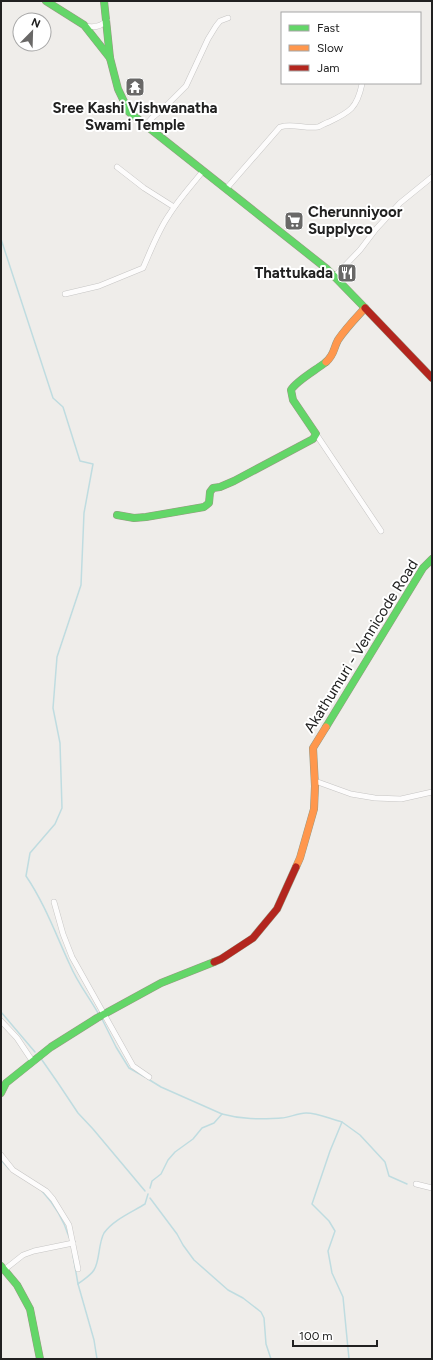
<svg xmlns="http://www.w3.org/2000/svg" width="433" height="1360" font-family="Figtree,sans-serif">
<style>
.lines{fill:none;stroke-linecap:round;stroke-linejoin:round}
.stream{stroke:#bfdce0;stroke-width:1.5}
.street-casing{stroke:#c6c5c4;stroke-width:6}
.fast-casing{stroke:#989882;stroke-width:8}
.slow-casing{stroke:#989882;stroke-width:8}
.jam-casing{stroke:#989882;stroke-width:8}
.street{stroke:#fdfcfc;stroke-width:5}
.fast{stroke:#63d668;stroke-width:7}
.slow{stroke:#ff974d;stroke-width:7}
.jam{stroke:#b3261e;stroke-width:7}
.labels{text-anchor:middle;stroke-width:4;stroke-linejoin:round;paint-order:stroke}
.poi-label{font-size:15px;font-weight:bold;fill:#212121;stroke:#fff}
.street-label{font-size:15px;fill:#212121;stroke:#fff}
</style>
<rect width="100%" height="100%" fill="#efedea"/>
<g class="lines">
<g class="stream">
<path d="M1 239 53 398 63 407 80 461 93 464 84 513 81 585 57 657 53 708 60 743 62 808 55 824 30 853 26 876C45 904 56 935 70 965 77 982 89 997 98 1013"/>
<path d="M1 1012 35 1052"/>
<path d="M102 1019 116 1047 129 1068 145 1077"/>
<path d="M42 1060 58 1083 78 1113 93 1129 145 1191"/>
<path d="M148 1079 161 1087 222 1114"/>
<path d="M342 1122 360 1135 385 1162 389 1176 407 1184"/>
<path d="M1 1160 9 1169"/>
<path d="M150 1188 152 1181 161 1174 168 1160 175 1152 193 1139 202 1128 214 1123 222 1114C244 1120 259 1119 281 1118 289 1118 297 1113 306 1113 318 1113 330 1119 342 1122L330 1151 312 1204 329 1221 335 1231 328 1251 332 1273 343 1297 349 1359"/>
<path d="M42 1191C54 1204 64 1221 69 1237"/>
<path d="M150 1198 177 1234 183 1245 194 1260 228 1290 243 1298 261 1312 264 1318 266 1344 271 1359"/>
<path d="M73 1255 78 1284C83 1280 91 1275 94 1270 100 1261 98 1244 104 1233 113 1220 132 1212 145 1204L148 1194"/>
<path d="M78 1284 94 1340 97 1359"/>
</g>
<g class="street-casing">
<g id="street">
<path d="M85 26C94 28 101 27 107 20"/>
<path d="M146 125 153 117 163 109 186 86 208 39 216 26 220 21 228 18"/>
<path d="M117 167 144 188 174 207"/>
<path d="M226 189 280 127C292 123 305 129 318 127 321 126 325 123 329 122 350 112 357 108 362 84"/>
<path d="M334 277 360 250 376 229 400 203 432 177"/>
<path d="M65 294 99 286 143 268C151 250 158 231 169 215 179 199 192 185 203 171"/>
<path d="M316 434 381 531"/>
<path d="M315 781 351 794 375 798 401 799 432 792"/>
<path d="M54 902 63 934 72 957 133 1066 149 1077"/>
<path d="M1 1021 17 1038 33 1062"/>
<path d="M1 1155 13 1170 46 1191 53 1199 69 1225 78 1269"/>
<path d="M416 1184 432 1188"/>
<path d="M4 1270 23 1255 34 1251 73 1243"/>
</g>
</g>
<g class="fast-casing">
<g id="fast">
<path d="M46 1 84 25 110 58 118 89 129 112 327 269 365 308"/>
<path d="M104 1 110 58"/>
<path d="M117 515 134 518 146 517 204 507 209 503 210 492 213 488 220 487 234 481 313 439 316 434 293 400 291 390C296 381 316 370 326 362"/>
<path d="M326 727 423 568 432 559"/>
<path d="M1 1093 6 1083 51 1047 97 1018 161 983 214 962"/>
<path d="M1 1266 17 1285 30 1309 40 1359"/>
</g>
</g>
<g class="slow-casing">
<g id="slow">
<path d="M326 362C335 354 333 349 338 340 346 328 356 318 365 308"/>
<path d="M296 867 300 858 314 809 315 786 313 748 326 727"/>
</g>
</g>
<g class="jam-casing">
<g id="jam">
<path d="M365 308 432 378"/>
<path d="M214 962 221 959 253 938 277 909 296 867"/>
</g>
</g>
<use href="#street" class="street"/>
<use href="#fast" class="fast"/>
<use href="#slow" class="slow"/>
<use href="#jam" class="jam"/>
</g>
<defs>
<g id="temple-square" transform="scale(1)"><rect x="-9" y="-9" width="18" height="18" rx="4" fill="#696867" stroke="#fff"/><path d="M0-6L5-2H3V0L6.5 2.5H4V6H1.5V3h-3V6H-4V2.5H-6.5L-3 0V-2H-5Z" fill="#fff"/></g>
<g id="supermarket-square" transform="scale(1)"><rect x="-9" y="-9" width="18" height="18" rx="4" fill="#696867" stroke="#fff"/><path d="M-6-5.5h2.5l.6 2H6L4.5 2H-2.5L-4.4-4H-6ZM-1.5 3.2a1.3 1.3 0 1 0 .1 0ZM3 3.2a1.3 1.3 0 1 0 .1 0Z" fill="#fff"/></g>
<g id="restaurant-square" transform="scale(1)"><rect x="-9" y="-9" width="18" height="18" rx="4" fill="#696867" stroke="#fff"/><path d="M-5-6h1v4h1v-4h1v4h1v-4h1v5L-1.5 .5V6h-2V.5L-5-1ZM5-6V6H3V1.5H1.5Q1.5-4 5-6Z" fill="#fff"/></g>
</defs>
<g fill-rule="evenodd">
<use href="#temple-square" x="135" y="87"/>
<use href="#supermarket-square" x="294" y="221"/>
<use href="#restaurant-square" x="347" y="273"/>
</g>
<g class="labels">
<g class="poi-label">
<text x="135" y="113">Sree Kashi Vishwanatha<tspan x="135" dy="17">Swami Temple</tspan></text>
<text x="308" y="217" text-anchor="start">Cherunniyoor<tspan x="308" dy="17">Supplyco</tspan></text>
<text x="333" y="278" text-anchor="end">Thattukada</text>
</g>
<g class="street-label">
<text transform="translate(361 646) rotate(-58)" y="5">Akathumuri - Vennicode Road</text>
</g>
</g>
<rect width="433" height="1360" fill="none" stroke="#212121" stroke-width="4"/>
<rect x="281" y="12" width="140" height="72" fill="#ffffff" stroke="#a6a6a6"/>
<rect x="289" y="25" width="20" height="6" fill="#63d668" stroke="#a6a6a6"/>
<text x="317" y="32" font-size="12" fill="#212121">Fast</text>
<rect x="289" y="45" width="20" height="6" fill="#ff974d" stroke="#a6a6a6"/>
<text x="317" y="52" font-size="12" fill="#212121">Slow</text>
<rect x="289" y="65" width="20" height="6" fill="#b3261e" stroke="#a6a6a6"/>
<text x="317" y="72" font-size="12" fill="#212121">Jam</text>
<g transform="translate(32 32) rotate(23)"><circle r="19" fill="#ffffff" stroke="#a6a6a6"/>
<path d="M0-3L7 15L0 10L-7 15Z" fill="#696867"/>
<text y="-6" font-size="11" font-weight="bold" text-anchor="middle" fill="#212121">N</text>
</g>
<path d="M293 1340v6h84v-6" fill="none" stroke="#212121" stroke-width="2"/>
<text x="299" y="1340" font-size="12" fill="#212121" stroke="#ffffff" stroke-width="3" paint-order="stroke">100 m</text>
</svg>
